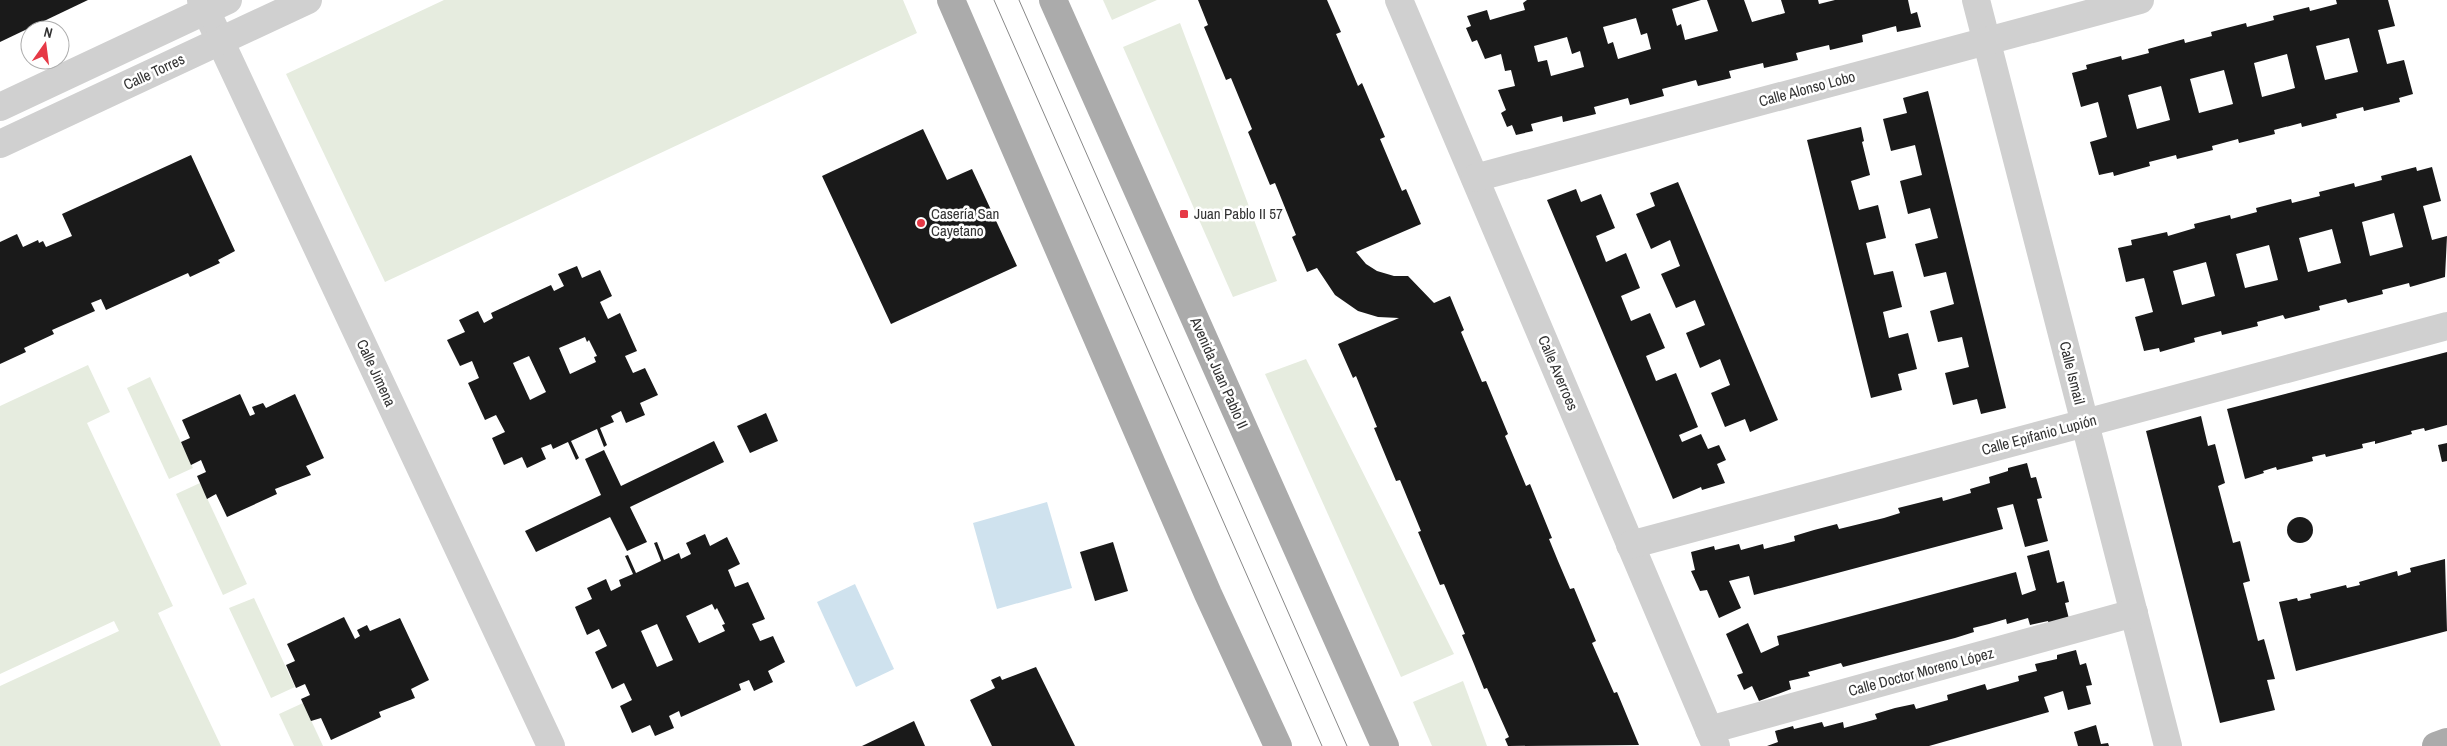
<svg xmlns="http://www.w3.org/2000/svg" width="2447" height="746" font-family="'Archivo Narrow',sans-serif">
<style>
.green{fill:#e6ecdf}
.water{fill:#cfe2ee}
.building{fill:#1a1a1a;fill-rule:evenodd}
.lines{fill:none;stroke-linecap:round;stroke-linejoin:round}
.minor{stroke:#d0d0d0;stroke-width:28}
.major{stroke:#ababab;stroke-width:28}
.tram{stroke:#888;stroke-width:1}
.poi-dot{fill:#e63946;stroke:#fff;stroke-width:2}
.labels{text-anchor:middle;stroke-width:5;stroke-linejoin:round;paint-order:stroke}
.street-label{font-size:15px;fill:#333;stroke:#fff}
.poi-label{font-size:15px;fill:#333;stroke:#fff;text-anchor:start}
</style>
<rect width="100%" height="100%" fill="#fff"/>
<g class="green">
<path d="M444 0H903L917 33 385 282 286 74Z"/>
<path d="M1103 0H1157L1112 20Z"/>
<path d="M1180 23 1277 281 1233 297 1123 47Z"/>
<path d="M1306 359 1454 654 1401 677 1265 374Z"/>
<path d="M88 365 110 412 87 423 173 606 158 613 221 746H0V686L119 631 114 621 0 674V406Z"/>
<path d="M150 377 193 468 169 479 127 388Z"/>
<path d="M200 483 247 584 223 595 176 494Z"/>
<path d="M254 598 295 687 271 698 229 608Z"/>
<path d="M1463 681 1487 746H1432L1413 702Z"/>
<path d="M303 703 323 746H294L279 714Z"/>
</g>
<g class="water">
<path d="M1047 502 1072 588 997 609 973 523Z"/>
<path d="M855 584 894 669 856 687 817 602Z"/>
</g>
<g class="building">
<path d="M0 0H88L0 42Z"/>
<path d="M1198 0H1327L1341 32 1336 34 1358 86 1362 83 1385 137 1380 139 1402 191 1406 189 1421 224 1356 252 1366 264 1377 271 1394 276H1408L1434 303 1450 296 1464 330 1461 332 1482 382 1486 381 1508 434 1505 436 1526 486 1530 484 1552 538 1549 539 1558 561 1570 589 1574 588 1596 641 1592 643 1614 693 1617 692 1639 745 1508 746 1505 739 1509 737 1487 688 1484 689 1474 664 1462 635 1465 634 1444 584 1440 585 1418 532 1421 531 1400 480 1396 481 1374 428 1377 427 1356 376 1353 378 1338 344 1399 318 1378 317 1358 311 1335 295 1317 268 1307 272 1292 237 1296 235 1275 183 1270 185 1248 132 1252 129 1231 78 1226 80 1204 27 1208 25Z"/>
<path d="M1527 0H1701L1672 9 1677 26 1681 24 1685 40 1718 31 1707 0H1744L1752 22 1785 13 1781 0H1818L1819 4 1835 0H1908L1911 14 1917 12 1921 27 1897 32 1896 26 1862 35 1863 42 1830 50 1829 45 1812 49 1796 53 1798 60 1764 68 1763 63 1729 71 1731 78 1698 86 1696 80 1662 89 1664 96 1634 104 1630 105 1628 98 1594 107 1596 114 1563 122 1562 116 1531 124 1533 131 1516 135 1512 125 1507 127 1501 113 1506 110 1498 90 1515 86 1511 70 1505 71 1501 54 1485 59 1477 40 1472 42 1466 28 1471 26 1467 16 1487 10 1490 20 1507 15 1525 10 1523 3ZM1636 18 1641 35 1647 33 1651 49 1618 59 1613 42 1608 44 1603 27ZM1567 37 1572 54 1580 51 1584 67 1551 76 1547 60 1538 62 1534 46Z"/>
<path d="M2336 0H2388L2395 26 2378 30 2387 64 2404 60 2413 94 2399 98 2400 102 2364 111 2363 107 2336 114 2337 118 2302 127 2301 123 2274 130 2275 134 2239 143 2238 139 2212 146 2213 150 2177 159 2176 155 2149 162 2150 166 2114 176 2113 172 2099 175 2090 142 2107 137 2098 102 2081 107 2072 73 2087 69 2086 65 2121 56 2122 60 2149 53 2148 49 2184 39 2185 43 2212 36 2211 32 2246 23 2247 27 2274 20 2273 16 2309 7 2310 11 2337 4ZM2349 38 2358 72 2325 80 2316 46ZM2287 54 2295 88 2262 97 2254 63ZM2224 70 2233 104 2199 113 2190 79ZM2161 86 2170 120 2137 129 2128 95Z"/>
<path d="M1928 91 2006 408 1981 414 1977 399 1953 405 1945 373 1969 367 1962 337 1938 342 1930 311 1954 304 1946 272 1924 277 1915 244 1938 238 1930 208 1908 214 1900 181 1922 175 1915 145 1891 151 1883 119 1907 113 1903 98Z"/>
<path d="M1861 127 1864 141 1862 142 1870 175 1851 181 1859 210 1878 205 1886 238 1866 243 1874 275 1893 271 1902 307 1883 312 1889 338 1908 333 1917 369 1898 374 1902 390 1871 398 1807 140Z"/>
<path d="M923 129 947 180 972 169 1017 266 891 324 822 176Z"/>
<path d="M191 155 235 251 218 260 220 263 190 277 188 273 106 310 101 299 91 303 95 311 52 330 54 334 24 348 26 352 0 364V242L17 234 23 247 38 240 39 243 43 241 46 247 72 236 62 214Z"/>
<path d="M2416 167 2417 171 2432 167 2441 201 2423 206 2432 240 2447 236 2445 277 2410 287 2409 283 2382 290 2383 294 2348 303 2346 299 2319 306 2320 310 2285 319 2283 315 2257 322 2258 326 2222 335 2221 331 2194 338 2195 342 2160 352 2159 348 2144 351 2135 317 2153 312 2144 278 2126 282 2118 248 2132 245 2131 240 2167 232 2168 236 2195 228 2194 224 2230 215 2231 219 2257 212 2256 208 2291 199 2292 203 2320 196 2319 192 2354 183 2355 187 2382 180 2381 176ZM2394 213 2403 247 2370 256 2362 222ZM2332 229 2341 263 2308 272 2299 238ZM2269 245 2278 280 2245 288 2236 254ZM2206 262 2215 296 2182 305 2173 271Z"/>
<path d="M1678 182 1778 420 1750 432 1745 419 1725 427 1711 393 1730 385 1720 359 1700 368 1686 333 1705 325 1695 300 1676 308 1661 274 1680 266 1670 240 1651 249 1636 214 1655 206 1650 193Z"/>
<path d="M1576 189 1581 202 1601 194 1615 228 1596 236 1606 262 1626 253 1640 288 1621 296 1631 321 1650 313 1665 348 1646 356 1656 381 1676 373 1698 427 1679 435 1682 442 1701 434 1708 449 1719 445 1726 460 1717 464 1725 483 1702 490 1701 487 1673 499 1547 200Z"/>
<path d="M577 266 582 278 600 270 612 296 600 302 608 319 620 313 637 351 625 356 633 373 645 368 658 395 640 403 645 415 626 423 621 411 611 416 614 422 600 428 607 445 604 447 597 429 571 441 579 458 576 460 568 442 553 449 551 444 541 448 546 459 527 468 522 457 504 465 492 438 505 432 496 415 485 420 468 383 479 378 472 361 460 366 447 340 465 332 459 320 478 311 484 323 493 318 491 313 551 285 554 291 564 286 558 274ZM585 337 587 342 589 340 597 356 594 357 596 362 570 374 559 348ZM529 356 546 392 530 400 513 363Z"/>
<path d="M2447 352V425L2425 431 2424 428 2411 431 2412 434 2375 444V441L2362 444 2363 448 2326 457 2325 454 2312 457 2313 461 2277 470 2276 467 2263 471 2264 473 2245 479 2227 409Z"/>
<path d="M240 394 250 416 255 414 252 407 263 403 266 408 295 394 324 458 306 466 311 475 275 489 277 494 227 517 216 494 207 499 197 476 206 472 201 460 191 465 181 442 190 438 182 420Z"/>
<path d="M766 413 778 441 750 453 737 426Z"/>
<path d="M2201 416 2208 446 2215 444 2225 483 2218 486 2233 543 2240 541 2250 581 2243 583 2258 641 2264 639 2275 679 2267 680 2275 710 2220 723 2146 431Z"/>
<path d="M714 441 724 462 630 507 647 542 627 551 610 517 536 552 525 531 601 495 585 459 604 450 621 486Z"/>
<path d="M2447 443V461L2442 462 2438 445Z"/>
<path d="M2027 463 2031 478 2036 477 2042 498 2037 499 2048 541 2025 547 2013 504 1997 508 2003 529 1754 595 1749 576 1729 581 1741 608 1719 618 1707 590 1700 591 1691 571 1695 570 1691 552 1714 546 1715 550 1739 544 1741 550 1763 544 1764 549 1795 541 1794 536 1814 530 1837 524 1839 529 1884 518 1900 513 1898 508 1942 497 1943 501 1971 493 1970 489 1990 483 1989 477 2008 471V468Z"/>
<circle cx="2300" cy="530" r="13"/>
<path d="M705 534 710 546 727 537 740 564 728 570 735 587 748 582 765 619 752 624 760 641 773 636 785 662 768 671 773 682 754 691 749 680 739 684 741 690 681 717 679 711 669 716 674 728 655 736 650 725 632 733 620 706 632 700 624 683 612 689 595 652 607 646 599 629 587 635 575 607 592 599 587 588 606 579 611 591 621 586 619 580 633 574 625 556 628 555 636 573 661 561 654 543 657 542 664 560 679 553 681 559 691 554 686 543ZM712 604 715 610 717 608 725 624 722 625 725 631 699 643 686 616ZM657 624 673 660 657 667 641 631Z"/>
<path d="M1113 542 1128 591 1095 601 1080 552Z"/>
<path d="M2049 550 2057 583 2064 581 2069 602 2065 603 2069 619 2049 624 2048 621 2030 625 2028 618 2007 624 2006 619 1989 624 1973 628 1974 632 1955 638 1843 667 1841 663 1808 672 1810 676 1789 681 1791 689 1759 701 1752 686 1744 690 1737 675 1743 673 1726 634 1748 623 1761 653 1779 645 1777 636 2016 572 2022 595 2036 590 2027 556Z"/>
<path d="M2445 559 2447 631 2296 671 2279 602 2297 598 2298 601 2311 598 2310 594 2346 585 2347 588 2360 585 2359 582 2397 571 2398 576 2411 572 2410 568Z"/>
<path d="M344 617 355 639 360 636 357 630 367 625 370 631 400 618 429 680 411 689 415 698 379 712 381 717 331 740 321 718 311 721 301 699 310 695 305 684 296 688 286 665 295 661 287 644Z"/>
<path d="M2076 650 2080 665 2086 663 2092 685 2086 686 2091 704 2068 710 2063 691 2044 697 2049 712 1929 746H1767L1778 742 1775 731 1793 726 1794 729 1822 722 1824 727 1843 722 1844 728 1877 719 1875 714 1895 708 1914 704 1916 709 1948 700 1947 695 1985 684 1987 690 2019 681 2018 676 2037 671 2035 664 2057 659V655Z"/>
<path d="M1036 667 1075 746H992L970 700 995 688 991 680 1000 676 1002 680Z"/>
<path d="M914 721 925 746H862Z"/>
<path d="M2096 725 2101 744 2108 743 2109 746H2078L2074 732Z"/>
</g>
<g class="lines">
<g class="minor">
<path d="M201 0 551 746"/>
<path d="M1399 0 1716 746"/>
<path d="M1976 0 2168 746"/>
<path d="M0 107 228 0"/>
<path d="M0 144 308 0"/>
<path d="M1475 178 2140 0"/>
<path d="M1630 545 2447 326"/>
<path d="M1709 730 2134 613"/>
</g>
<g class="major">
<path d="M951 0 1208 594 1278 746"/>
<path d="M1053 0 1385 746"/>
<path d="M2436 746 2447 742"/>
</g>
<g class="tram">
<path d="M994 0 1322 746"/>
<path d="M1019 0 1347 746"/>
</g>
</g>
<g class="poi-dot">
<rect x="1179" y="209" width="10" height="10" rx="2.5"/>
<circle cx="921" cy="223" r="5"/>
</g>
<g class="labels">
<g class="street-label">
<text transform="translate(154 72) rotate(-25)" y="5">Calle Torres</text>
<text transform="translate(1807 89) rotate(-15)" y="5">Calle Alonso Lobo</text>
<text transform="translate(376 373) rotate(65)" y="5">Calle Jimena</text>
<text transform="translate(1219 373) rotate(66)" y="5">Avenida Juan Pablo II</text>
<text transform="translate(1558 373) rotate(67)" y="5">Calle Averroes</text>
<text transform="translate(2072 373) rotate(76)" y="5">Calle Ismail</text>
<text transform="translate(2039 435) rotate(-15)" y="5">Calle Epifanio Lupión</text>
<text transform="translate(1921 672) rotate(-15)" y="5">Calle Doctor Moreno López</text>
</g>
<g class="poi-label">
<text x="931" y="219">Casería San<tspan x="931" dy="17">Cayetano</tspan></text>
<text x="1194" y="219">Juan Pablo II 57</text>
</g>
</g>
<g transform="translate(45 45) rotate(14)"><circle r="24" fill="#ffffff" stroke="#adadad"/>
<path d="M0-4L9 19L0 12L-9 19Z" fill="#e63946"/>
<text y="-8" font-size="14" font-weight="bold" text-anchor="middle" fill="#333333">N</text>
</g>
</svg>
